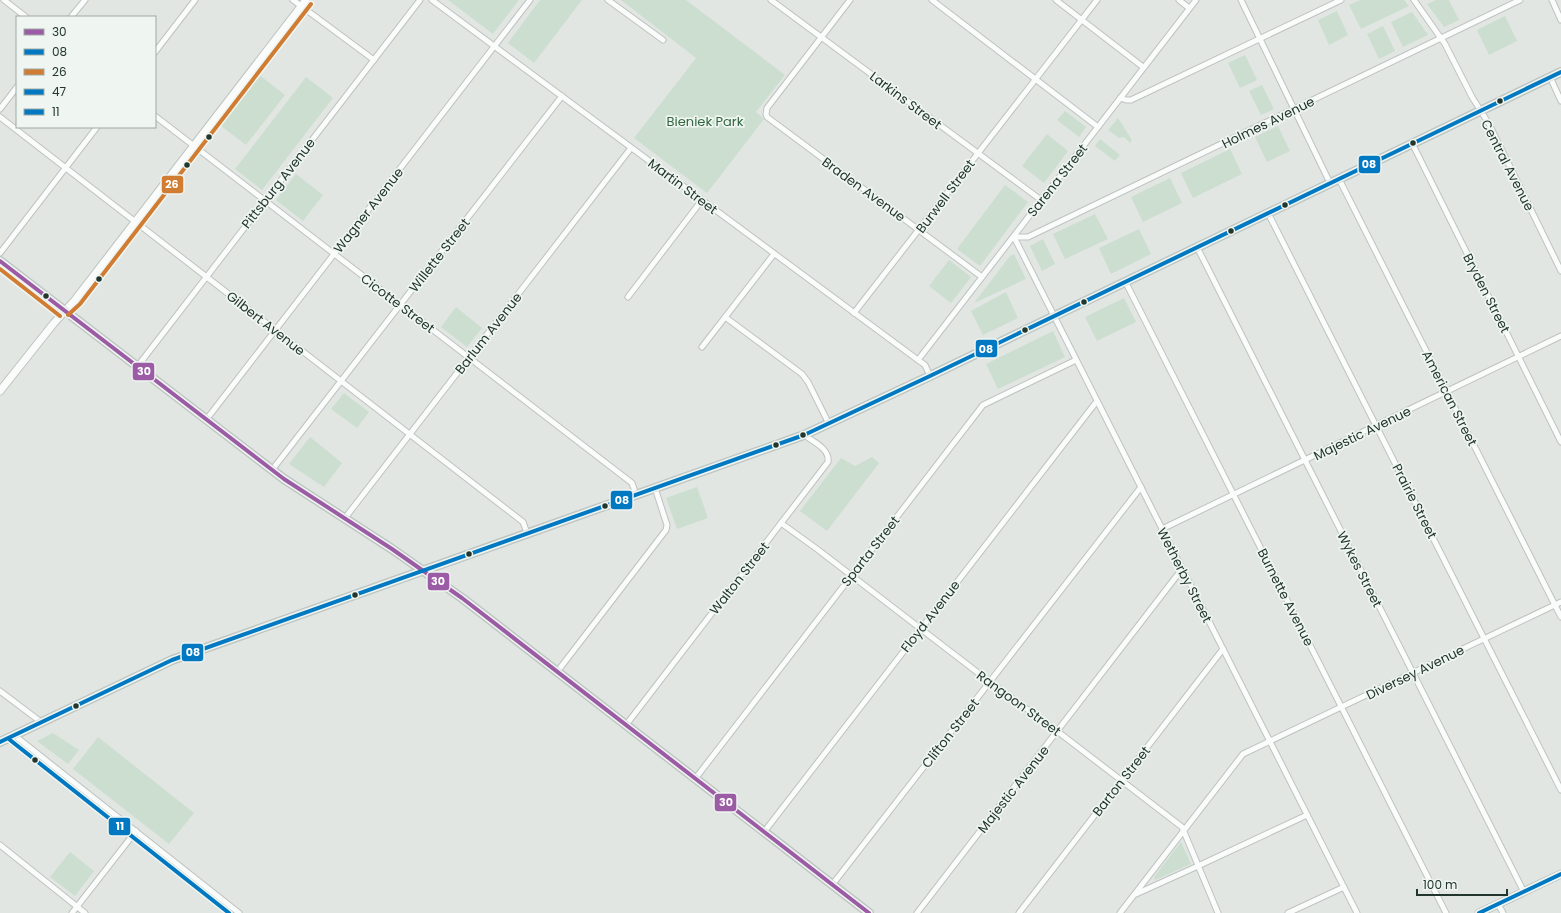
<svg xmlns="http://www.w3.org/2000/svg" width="1561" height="913" font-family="Poppins,sans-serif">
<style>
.green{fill:#ccdecf}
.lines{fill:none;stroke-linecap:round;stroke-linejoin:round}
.street-casing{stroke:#bec3c0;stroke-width:7}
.secondary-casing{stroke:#bec3c0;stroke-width:9}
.primary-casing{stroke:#bcc3bf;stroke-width:10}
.street{stroke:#fafbfb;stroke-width:5}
.secondary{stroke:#fafbfb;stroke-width:7}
.primary{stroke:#cdd3d0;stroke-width:8}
.bus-1-casing{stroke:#eff5f1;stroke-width:7}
.bus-2-casing{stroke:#eff5f1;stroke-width:7}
.bus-3-casing{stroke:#eff5f1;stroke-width:7}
.bus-4-casing{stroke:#eff5f1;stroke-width:7}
.bus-5-casing{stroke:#eff5f1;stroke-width:7}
.bus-1{stroke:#9b5ba5;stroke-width:4}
.bus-2{stroke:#0079c2;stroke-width:4}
.bus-3{stroke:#d07c32;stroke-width:4}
.bus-4{stroke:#0079c2;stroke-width:4}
.bus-5{stroke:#0079c2;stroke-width:4}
.bus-dot{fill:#22362e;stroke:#eff5f1;stroke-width:1.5}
.labels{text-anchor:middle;stroke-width:3.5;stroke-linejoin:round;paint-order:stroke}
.street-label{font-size:13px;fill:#22362e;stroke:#eff5f1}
.park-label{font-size:13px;fill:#32673f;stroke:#eff5f1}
.line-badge{stroke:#eff5f1;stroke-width:1.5}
.badge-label{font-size:11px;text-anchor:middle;font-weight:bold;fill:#fff}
</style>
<rect width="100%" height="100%" fill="#e1e6e3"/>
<g class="green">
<path d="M448 0H519L493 34Z"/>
<path d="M540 0H582L534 63 508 43Z"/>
<path d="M621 0H686L785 75 756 112 764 119 707 193 634 138 696 58Z"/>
<path d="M1360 0H1404L1409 6 1361 29 1349 5Z"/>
<path d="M1436 0H1449L1459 20 1444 27 1427 4Z"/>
<path d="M1337 11 1348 35 1329 45 1318 20Z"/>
<path d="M1412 12 1428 35 1403 47 1391 22Z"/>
<path d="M1505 16 1517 41 1489 55 1477 30Z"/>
<path d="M1383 26 1395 51 1379 59 1367 34Z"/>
<path d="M1245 55 1257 80 1240 88 1228 63Z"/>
<path d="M258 74 285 95 246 145 220 125Z"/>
<path d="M306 77 333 98 262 190 235 169Z"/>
<path d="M1262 85 1274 109 1261 115 1249 91Z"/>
<path d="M1065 111 1086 127 1079 137 1057 120Z"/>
<path d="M1118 118 1132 140 1130 143 1124 137 1119 138 1108 130Z"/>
<path d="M1278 126 1290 151 1267 162 1255 137Z"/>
<path d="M1047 134 1068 151 1044 183 1022 166Z"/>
<path d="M1100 139 1120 155 1115 161 1095 146Z"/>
<path d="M1230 149 1242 174 1193 198 1181 173Z"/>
<path d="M296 174 323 195 303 221 276 200Z"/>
<path d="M1170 178 1182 203 1143 222 1131 197Z"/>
<path d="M1005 185 1028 202 980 266 957 249Z"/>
<path d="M1095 214 1108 239 1065 259 1053 234Z"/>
<path d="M1139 229 1151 254 1111 274 1099 248Z"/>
<path d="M1043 239 1055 264 1042 271 1030 246Z"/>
<path d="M1014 254 1026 279 974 303 1010 256Z"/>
<path d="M949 260 971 277 951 303 929 286Z"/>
<path d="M1006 292 1018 318 983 335 971 311Z"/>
<path d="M1124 298 1136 322 1097 341 1085 317Z"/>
<path d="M456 307 482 328 467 347 441 327Z"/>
<path d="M1053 331 1065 357 998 389 986 364Z"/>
<path d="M344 393 369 412 357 428 331 409Z"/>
<path d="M310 437 342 463 324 487 289 464Z"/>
<path d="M872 457 879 463 827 531 800 511 841 458 855 466Z"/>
<path d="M697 487 708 518 677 529 666 498Z"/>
<path d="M53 733 79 750 68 764 37 741Z"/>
<path d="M98 737 194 813 169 844 73 769Z"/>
<path d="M1181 842 1191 864 1155 880 1154 877Z"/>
<path d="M70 852 94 871 75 896 50 877Z"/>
</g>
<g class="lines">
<g class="street-casing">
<g id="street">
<path d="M4 0 26 17"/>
<path d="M293 0 374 60"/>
<path d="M432 0 918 360 925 365 930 376"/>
<path d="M608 0 663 40"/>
<path d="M771 0 1041 200"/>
<path d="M850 0 767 108 766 114 767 117 982 277"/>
<path d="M932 0 1098 127"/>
<path d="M1056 0 1143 67"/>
<path d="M1179 0 1189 8"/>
<path d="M1241 0 1330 183"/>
<path d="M1414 0 1445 44 1472 97 1489 124 1561 271"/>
<path d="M1552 0 1561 20"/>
<path d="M71 17 85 0"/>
<path d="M155 52 195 0"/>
<path d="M1550 77 1561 101"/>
<path d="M1120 98 1126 100H1131L1341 0"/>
<path d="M0 109 17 87"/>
<path d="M155 116 632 483 636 495"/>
<path d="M0 117 523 522 527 533"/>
<path d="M1412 143 1561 442"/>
<path d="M1339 179 1561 617"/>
<path d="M1268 213 1561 790"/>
<path d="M1014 237 1357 913"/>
<path d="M1014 237H1028L1520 0"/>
<path d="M1197 247 1524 892"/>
<path d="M0 253 97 127"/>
<path d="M1125 281 1446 913"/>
<path d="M628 297 702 200"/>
<path d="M854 313 1097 0"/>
<path d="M725 317 802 374 808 382 829 424"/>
<path d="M702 347 774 254"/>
<path d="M918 360 1196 0"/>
<path d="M137 367 420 0"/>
<path d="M206 420 530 0"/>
<path d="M272 470 562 96"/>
<path d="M345 518 631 148"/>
<path d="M781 523 817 549 990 682 1057 731 1182 827 1218 913"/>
<path d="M1162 529 1561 336"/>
<path d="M557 672 666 530 667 525 655 488"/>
<path d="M0 691 41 722"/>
<path d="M626 725 828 462C830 449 814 442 804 435"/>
<path d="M14 735 239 913"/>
<path d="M695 779 983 405 1076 360"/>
<path d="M764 832 1097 401"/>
<path d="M0 845 85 913"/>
<path d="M832 885 1141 487"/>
<path d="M1136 894 1198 866 1307 815"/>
<path d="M1498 904 1503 913"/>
<path d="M72 913 136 831"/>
<path d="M917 913 1182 569"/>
<path d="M1019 913 1223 649"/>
<path d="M1120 913 1243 754 1561 602"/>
<path d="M1288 913 1344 887"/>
</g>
</g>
<g class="secondary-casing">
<g id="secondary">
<path d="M0 391 54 323 75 300 306 0"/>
<path d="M1479 913 1561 874"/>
</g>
</g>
<g class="primary-casing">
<g id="primary">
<path d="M0 261 284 479 392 549 462 598 869 913"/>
<path d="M0 742 172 660 804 435 930 376 1561 72"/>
</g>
</g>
<use href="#street" class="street"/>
<use href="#secondary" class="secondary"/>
<use href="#primary" class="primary"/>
<g class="bus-1-casing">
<path id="bus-1" d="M0 261 284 479 392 549 462 598 869 913"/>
</g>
<g class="bus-2-casing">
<path id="bus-2" d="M0 742 172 660 804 435 930 376 1561 72"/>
</g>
<g class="bus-3-casing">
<g id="bus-3">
<path d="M0 269 60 316"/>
<path d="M68 315 80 304 311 4"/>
</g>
</g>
<g class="bus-4-casing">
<path id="bus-4" d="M1479 913 1561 874"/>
</g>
<g class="bus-5-casing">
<path id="bus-5" d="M10 740 229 913"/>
</g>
<use href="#bus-1" class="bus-1"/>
<use href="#bus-2" class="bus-2"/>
<use href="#bus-3" class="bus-3"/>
<use href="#bus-4" class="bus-4"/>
<use href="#bus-5" class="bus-5"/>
</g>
<g class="bus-dot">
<circle cx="1500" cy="101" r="3.5"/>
<circle cx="209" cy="137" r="3.5"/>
<circle cx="1413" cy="143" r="3.5"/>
<circle cx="187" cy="165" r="3.5"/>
<circle cx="1285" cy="205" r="3.5"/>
<circle cx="1231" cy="231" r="3.5"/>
<circle cx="99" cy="279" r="3.5"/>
<circle cx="46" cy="296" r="3.5"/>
<circle cx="1084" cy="302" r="3.5"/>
<circle cx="1025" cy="330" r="3.5"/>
<circle cx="803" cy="435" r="3.5"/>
<circle cx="776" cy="445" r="3.5"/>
<circle cx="605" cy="506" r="3.5"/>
<circle cx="469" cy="554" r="3.5"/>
<circle cx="355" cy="595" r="3.5"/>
<circle cx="76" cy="706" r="3.5"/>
<circle cx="35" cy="760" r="3.5"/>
</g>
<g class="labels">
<g class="street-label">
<text transform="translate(906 100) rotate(37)" y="5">Larkins Street</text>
<text transform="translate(1268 122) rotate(-26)" y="5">Holmes Avenue</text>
<text transform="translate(1508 165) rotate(63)" y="5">Central Avenue</text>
<text transform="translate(1057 180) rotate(-52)" y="5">Sarena Street</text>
<text transform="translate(278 183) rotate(-52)" y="5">Pittsburg Avenue</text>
<text transform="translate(683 186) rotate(37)" y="5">Martin Street</text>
<text transform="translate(864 189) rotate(36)" y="5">Braden Avenue</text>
<text transform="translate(945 196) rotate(-53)" y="5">Burwell Street</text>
<text transform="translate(368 210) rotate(-52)" y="5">Wagner Avenue</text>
<text transform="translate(439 255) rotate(-52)" y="5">Willette Street</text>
<text transform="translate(1487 293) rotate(63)" y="5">Bryden Street</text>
<text transform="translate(398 303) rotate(37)" y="5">Cicotte Street</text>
<text transform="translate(266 323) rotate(38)" y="5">Gilbert Avenue</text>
<text transform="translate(488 333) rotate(-52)" y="5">Barlum Avenue</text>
<text transform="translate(1450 398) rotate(63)" y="5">American Street</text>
<text transform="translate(1362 433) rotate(-26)" y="5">Majestic Avenue</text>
<text transform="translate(1415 501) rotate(63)" y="5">Prairie Street</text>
<text transform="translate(870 551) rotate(-52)" y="5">Sparta Street</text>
<text transform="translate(1360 569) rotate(63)" y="5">Wykes Street</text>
<text transform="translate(1185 575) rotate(63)" y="5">Wetherby Street</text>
<text transform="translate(739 578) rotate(-52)" y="5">Walton Street</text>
<text transform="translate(1286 597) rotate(63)" y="5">Burnette Avenue</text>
<text transform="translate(930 616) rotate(-52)" y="5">Floyd Avenue</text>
<text transform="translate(1415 672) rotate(-26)" y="5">Diversey Avenue</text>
<text transform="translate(1019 703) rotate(36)" y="5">Rangoon Street</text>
<text transform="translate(950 733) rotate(-52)" y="5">Clifton Street</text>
<text transform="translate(1121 781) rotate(-52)" y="5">Barton Street</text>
<text transform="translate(1013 789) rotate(-52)" y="5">Majestic Avenue</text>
</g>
<g class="park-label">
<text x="705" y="126">Bieniek Park</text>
</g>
</g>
<g class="line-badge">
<rect x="1358" y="155" width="23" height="19" rx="4" fill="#0079c2"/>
<rect x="161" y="175" width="23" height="19" rx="4" fill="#d07c32"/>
<rect x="975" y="339" width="23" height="19" rx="4" fill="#0079c2"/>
<rect x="132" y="362" width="23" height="19" rx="4" fill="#9b5ba5"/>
<rect x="610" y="490" width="23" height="20" rx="4" fill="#0079c2"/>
<rect x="427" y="572" width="23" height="19" rx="4" fill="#9b5ba5"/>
<rect x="181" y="643" width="23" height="19" rx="4" fill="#0079c2"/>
<rect x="714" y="793" width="23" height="19" rx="4" fill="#9b5ba5"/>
<rect x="108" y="817" width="23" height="19" rx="4" fill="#0079c2"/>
</g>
<g class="badge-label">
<text x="1369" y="168">08</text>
<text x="172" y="188">26</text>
<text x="986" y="353">08</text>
<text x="144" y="375">30</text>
<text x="622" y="504">08</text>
<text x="438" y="585">30</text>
<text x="193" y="656">08</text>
<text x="726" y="806">30</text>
<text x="120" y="830">11</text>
</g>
<rect x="16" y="16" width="140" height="112" fill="#eff5f1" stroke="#9da9a3"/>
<rect x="24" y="29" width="20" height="6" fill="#9b5ba5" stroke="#9da9a3"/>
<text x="52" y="36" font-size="12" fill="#22362e">30</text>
<rect x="24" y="49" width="20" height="6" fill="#0079c2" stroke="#9da9a3"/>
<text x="52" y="56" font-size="12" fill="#22362e">08</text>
<rect x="24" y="69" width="20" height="6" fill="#d07c32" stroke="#9da9a3"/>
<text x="52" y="76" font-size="12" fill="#22362e">26</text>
<rect x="24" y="89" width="20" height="6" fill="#0079c2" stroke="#9da9a3"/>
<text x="52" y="96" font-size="12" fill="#22362e">47</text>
<rect x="24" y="109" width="20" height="6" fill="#0079c2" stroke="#9da9a3"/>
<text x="52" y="116" font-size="12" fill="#22362e">11</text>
<path d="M1417 889v6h90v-6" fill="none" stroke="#22362e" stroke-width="2"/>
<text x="1423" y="889" font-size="12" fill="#22362e" stroke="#eff5f1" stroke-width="3" paint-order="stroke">100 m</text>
</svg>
